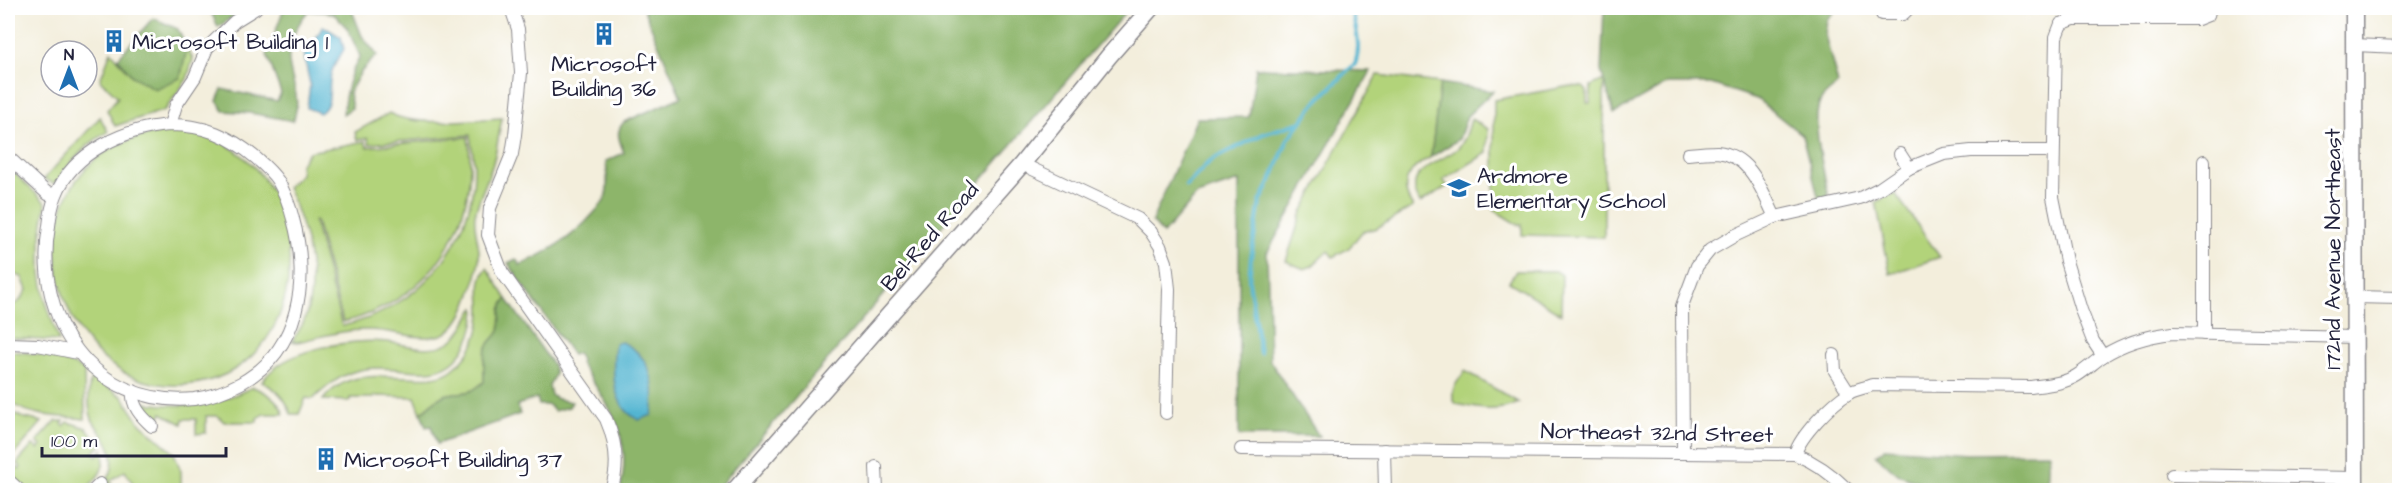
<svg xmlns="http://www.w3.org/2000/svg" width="2407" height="498" font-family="'Architects Daughter',sans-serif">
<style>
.green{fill:#b2d37a;stroke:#6a7a5a;stroke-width:1.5}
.forest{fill:#8db56a;stroke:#586c52;stroke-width:1.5}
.water{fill:#52b5d1;stroke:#3a6c86;stroke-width:1.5}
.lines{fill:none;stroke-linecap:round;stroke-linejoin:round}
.stream{stroke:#52b5d1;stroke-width:4}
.street-casing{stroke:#8a888c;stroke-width:14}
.secondary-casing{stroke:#8a888c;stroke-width:19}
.street{stroke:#fff;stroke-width:12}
.secondary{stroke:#fff;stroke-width:16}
.labels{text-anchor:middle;stroke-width:6;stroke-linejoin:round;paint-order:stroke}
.poi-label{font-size:22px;fill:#22223b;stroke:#fff;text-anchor:start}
.street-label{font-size:22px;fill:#22223b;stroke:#fff}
</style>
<rect width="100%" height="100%" fill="#fff"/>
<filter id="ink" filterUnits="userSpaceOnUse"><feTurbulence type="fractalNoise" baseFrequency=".0167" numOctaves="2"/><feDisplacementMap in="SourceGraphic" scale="12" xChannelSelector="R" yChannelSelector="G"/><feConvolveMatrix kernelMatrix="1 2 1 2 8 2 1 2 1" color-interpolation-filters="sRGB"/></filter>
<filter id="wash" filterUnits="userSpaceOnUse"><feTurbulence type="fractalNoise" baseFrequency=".008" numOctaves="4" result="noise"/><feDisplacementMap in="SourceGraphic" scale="24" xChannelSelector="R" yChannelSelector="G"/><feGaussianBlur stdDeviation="1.35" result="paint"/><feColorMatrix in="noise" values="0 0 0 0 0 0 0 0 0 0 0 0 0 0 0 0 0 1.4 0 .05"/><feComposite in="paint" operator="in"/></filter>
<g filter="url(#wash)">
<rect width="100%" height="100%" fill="#f3eedc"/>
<g class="green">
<path d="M187 49 193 59 187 79 165 110 115 126 107 110 118 97 100 80 111 51 132 76 180 78Z"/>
<path d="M1378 75 1440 83 1431 157C1409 168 1397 184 1413 207L1377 228 1362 232 1349 248 1333 257 1328 251 1312 266 1304 269 1286 261 1302 212Z"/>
<path d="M1604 80V237L1522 235V225H1518L1494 210V100L1571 86 1583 87 1587 91V103H1590L1591 86Z"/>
<path d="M389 113C417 128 470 119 502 118 499 133 497 148 493 163 488 181 479 196 475 215 473 230 481 246 479 260 476 282 463 333 437 336 414 340 392 330 369 330 345 329 321 337 297 342L292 341C296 335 301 328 304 321 321 278 305 227 287 187L301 174 300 165 309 152 365 141 367 147 468 137C481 224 430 302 343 322L316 221H314L342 326C416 310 475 245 474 167 474 156 471 145 470 135L369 144 368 138 357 140 355 132Z"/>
<path d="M100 117 108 132C86 143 70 162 57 183H52L44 179Z"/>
<path d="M1471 119 1488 129 1487 153 1443 180 1448 186 1420 203C1401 170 1437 165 1457 149 1466 141 1468 129 1471 119Z"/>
<path d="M180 131C192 133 204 134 215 139 330 191 309 391 169 385 77 381 29 262 72 187 95 148 138 132 180 131Z"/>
<path d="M8 167 46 203 41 236V273L45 299 59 341 8 338V319L12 314 8 307 19 302 27 290 22 277 8 272Z"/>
<path d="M1895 193 1940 257 1890 274 1876 202Z"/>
<path d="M487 268 507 299C497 310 503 319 499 331 496 337 490 341 487 347 482 358 484 371 484 382 465 397 470 390 449 394 438 396 429 406 421 413L415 397 374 396V398H350V401L323 400C358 354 425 393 453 369 472 354 481 332 481 308 481 293 477 280 487 268Z"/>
<path d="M1516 271H1556L1562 275 1561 314 1509 282Z"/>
<path d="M475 308 476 311C473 340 459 371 425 371 401 371 379 364 356 371 340 375 325 388 313 399L306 398 299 414H291C285 397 278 390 262 382 282 349 352 338 388 342 409 345 432 354 451 341 463 333 466 318 475 308Z"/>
<path d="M8 351C36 353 59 357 84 370L85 419C59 416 29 417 8 401Z"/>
<path d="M1465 371 1519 403C1496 413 1479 409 1456 404 1447 391 1458 382 1465 371Z"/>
<path d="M92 377 123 397 139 422 174 453 181 471V490H137L125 471 110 481 116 490H99C112 477 117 461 108 443 104 435 96 428 92 419 88 408 87 388 92 377Z"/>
<path d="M253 387C268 393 278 399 284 414H264L257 418V422H224L218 416H206V433L196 434V419H183L182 424 162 413 155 423 142 405 144 403C186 408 214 406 253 387Z"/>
<path d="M8 410 21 417 42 422 8 462Z"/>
<path d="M56 421H64L62 424 64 426 68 422 86 428 101 445 93 453 97 456 103 449C107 468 98 478 85 490H27L8 476 15 466 19 470 21 467 17 463 33 445 38 449 41 446 37 442Z"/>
</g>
<g class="forest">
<path d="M209 8H245L218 27Z"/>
<path d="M284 8H351L362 36 377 55 361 72 349 93 352 108 343 114C345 91 349 75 360 56L347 28 333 13 308 11C297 25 287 44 289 62 292 86 302 98 293 121L250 113 224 111 217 101 222 89 277 101 281 93 267 55Z"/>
<path d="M643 8H1129L716 490H620C634 436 609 406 580 363L581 360 577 353 572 355 508 263 516 259 520 265C549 252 572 238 593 214 597 209 603 204 605 199 609 187 607 173 606 161L624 153C620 141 614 132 624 122L681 97Z"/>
<path d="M1838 8 1827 19 1825 35 1838 84C1833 89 1825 94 1821 100 1809 120 1826 179 1830 203L1820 204 1802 135 1757 99 1711 84H1666L1614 114 1601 71 1604 9Z"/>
<path d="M153 18 178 29 187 49 180 78 155 89 132 76 118 58Z"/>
<path d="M1256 68 1371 71 1267 253 1270 361 1319 436H1239V181L1197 195 1163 234 1152 221 1197 118 1249 117Z"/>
<path d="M1440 83 1493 91 1467 116 1459 139 1431 157Z"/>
<path d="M507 299 553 365 555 374 549 386 551 395 557 399 572 402 569 407 554 411 549 405H539L537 398 517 405 520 414 437 444 431 426 426 427 421 413C429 406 438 396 449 394 470 390 465 397 484 382 484 371 482 358 487 347 490 341 496 337 499 331 503 319 497 310 507 299Z"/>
<path d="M1885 448 1967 454 2049 453 2047 490H1939L1898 474 1876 455Z"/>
</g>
<g class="water">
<path d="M323 26 341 37 344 49C340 57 334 64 332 71 326 86 335 103 320 113L307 108 310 84 304 56 308 46 315 40Z"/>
<path d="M621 342C651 354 657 386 652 415L639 420C611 407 612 371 615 344Z"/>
</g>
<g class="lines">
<g class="stream">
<path d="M1186 186 1210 161 1263 134 1298 123"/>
<path d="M1260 353 1249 281 1251 257 1260 202 1271 181 1288 139 1315 103 1355 64C1362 46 1355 27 1352 10"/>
</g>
</g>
</g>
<g filter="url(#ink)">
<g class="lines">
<g class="street-casing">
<g id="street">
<path d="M511 8 518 29 521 73 515 135 512 154 490 208 488 235 502 272 606 419C616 442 619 467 611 490"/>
<path d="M1879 8 1882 14H1903L1909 8"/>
<path d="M2061 24 2056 37 2053 197 2066 261 2081 310 2093 341 2103 356"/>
<path d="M2061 24 2074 19H2198L2208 15 2210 8"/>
<path d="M2354 45 2400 47"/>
<path d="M170 125C205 125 230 136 256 158 264 165 273 173 278 181 285 193 290 207 293 219 310 280 300 350 241 383 226 391 210 397 194 399 93 408 33 319 49 226 50 216 52 205 56 195 73 151 127 128 170 125Z"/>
<path d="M170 125 176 105 195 77 207 48 235 21 256 8"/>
<path d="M1688 154C1698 153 1708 152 1717 152 1751 155 1762 191 1775 217"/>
<path d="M1900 154 1909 168"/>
<path d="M8 157 48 194 56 193"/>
<path d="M2204 161V334"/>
<path d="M1022 164 1138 219 1151 232 1160 246 1166 262 1169 289 1166 413"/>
<path d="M2354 297 2400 298"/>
<path d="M8 344 38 345 78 353"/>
<path d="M1834 355 1835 371 1849 393"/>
<path d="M133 391C131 406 142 417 152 426"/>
<path d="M1241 449 1795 454C1800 436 1832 403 1849 393 1856 389 1865 388 1872 385L2031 387C2045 385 2063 384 2076 376 2086 370 2094 362 2103 356 2125 342 2147 336 2173 333L2354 337"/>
<path d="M1384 450 1385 490"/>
<path d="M1683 452 1682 306 1697 266 1710 250 1734 236 1775 217 1860 198 1880 188 1909 168 1944 154 1971 151H2053"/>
<path d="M1795 454C1817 463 1832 474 1848 490"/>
<path d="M876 467 877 490"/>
<path d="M2172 475 2355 478"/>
<path d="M8 480 19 490"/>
<path d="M94 490 100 484"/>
</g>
</g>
<g class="secondary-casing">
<g id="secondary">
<path d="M2354 8 2355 490"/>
<path d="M735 490 1022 164 1109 56 1151 8"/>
</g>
</g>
<use href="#street" class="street"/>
<use href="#secondary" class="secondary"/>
</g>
</g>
<defs>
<g id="building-bare" transform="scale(1.8)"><path d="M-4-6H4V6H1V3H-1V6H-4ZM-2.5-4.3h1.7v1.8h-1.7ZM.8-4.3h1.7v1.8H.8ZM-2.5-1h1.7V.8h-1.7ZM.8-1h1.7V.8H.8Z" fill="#1f6fb2" stroke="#fff" stroke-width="2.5" paint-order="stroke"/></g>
<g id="school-bare" transform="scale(1.8)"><path d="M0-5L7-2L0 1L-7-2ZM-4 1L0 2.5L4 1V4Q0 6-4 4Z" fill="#1f6fb2" stroke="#fff" stroke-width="2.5" paint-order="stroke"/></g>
</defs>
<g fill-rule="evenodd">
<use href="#building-bare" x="604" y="34"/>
<use href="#building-bare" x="114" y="41"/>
<use href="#school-bare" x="1459" y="188"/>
<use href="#building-bare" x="326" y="459"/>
</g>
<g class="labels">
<g class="poi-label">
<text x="132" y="49">Microsoft Building 1</text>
<text x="604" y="71" text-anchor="middle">Microsoft<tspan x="604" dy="25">Building 36</tspan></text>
<text x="1477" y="183">Ardmore<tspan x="1477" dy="25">Elementary School</tspan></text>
<text x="344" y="467">Microsoft Building 37</text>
</g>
<g class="street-label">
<text transform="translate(929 236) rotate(-49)" y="8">Bel-Red Road</text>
<text transform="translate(2332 249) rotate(-90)" y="8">172nd Avenue Northeast</text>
<text transform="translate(1657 432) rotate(1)" y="8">Northeast 32nd Street</text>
</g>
</g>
<rect width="2407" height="498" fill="none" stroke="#fff" stroke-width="30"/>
<g transform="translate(69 69)"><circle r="28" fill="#ffffff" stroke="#a7a7b1" stroke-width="1.5"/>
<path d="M0-4.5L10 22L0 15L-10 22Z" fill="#1f6fb2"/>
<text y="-9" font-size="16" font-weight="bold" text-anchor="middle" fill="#22223b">N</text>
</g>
<path d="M42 447v9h184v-9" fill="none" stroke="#22223b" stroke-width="3"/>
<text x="51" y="447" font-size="18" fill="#22223b" stroke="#ffffff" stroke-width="4.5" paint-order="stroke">100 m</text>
</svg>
